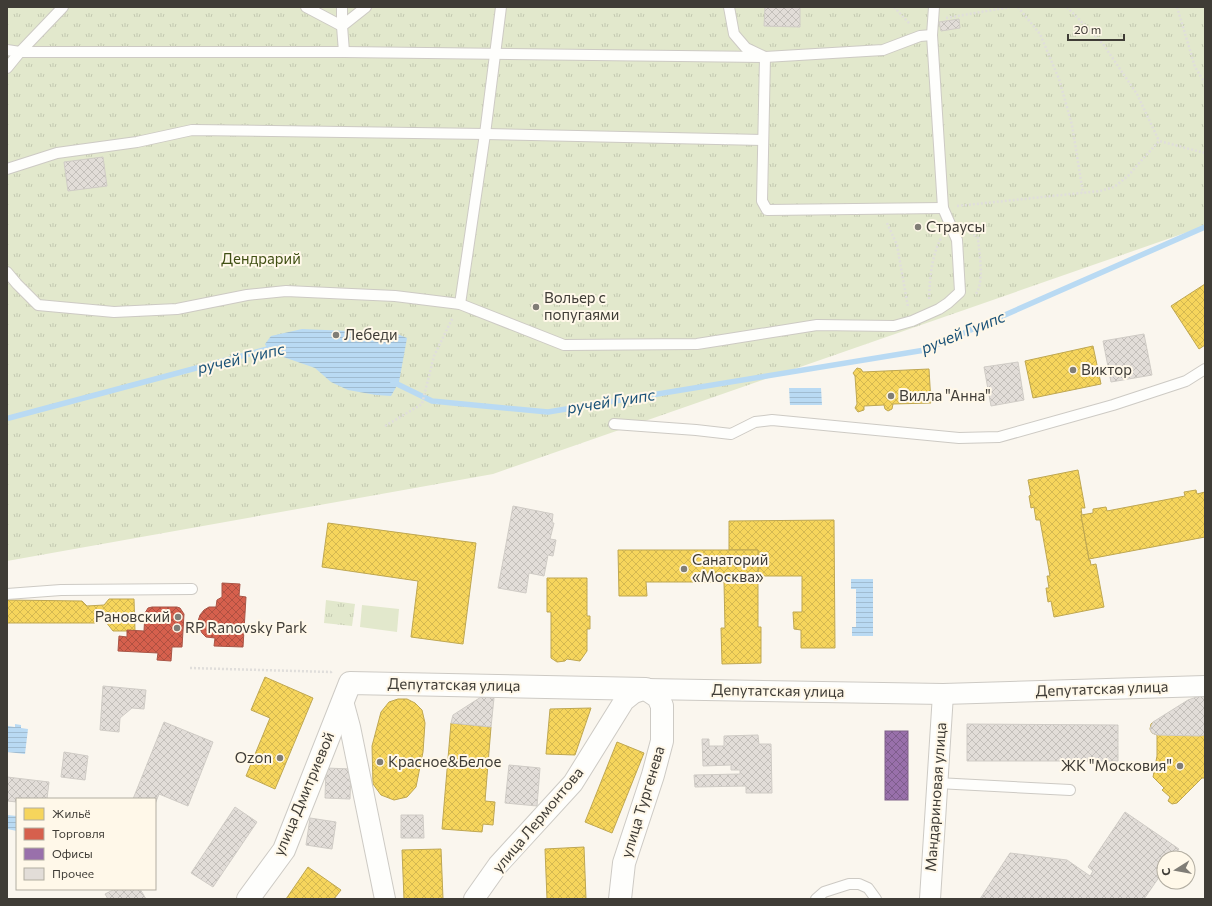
<svg xmlns="http://www.w3.org/2000/svg" width="1212" height="906" font-family="Commissioner,sans-serif">
<style>
.grass{fill:#e2e8cc}
.park{fill:url(#park-tufts)}
.water{fill:url(#water-rules)}
.homes{fill:url(#homes-cross-hatch);stroke:#bfa751}
.shops{fill:url(#shops-cross-hatch);stroke:#a95546}
.offices{fill:url(#offices-cross-hatch);stroke:#7e6088}
.lines{fill:none;stroke-linecap:round;stroke-linejoin:round}
.stream{stroke:#b9daf3;stroke-width:5.5}
.building{fill:url(#building-cross-hatch);stroke:#d0ccc6}
.service-casing{stroke:#cdcac4;stroke-width:12}
.minor-casing{stroke:#cdcac4;stroke-width:22}
.tertiary-casing{stroke:#cdcac4;stroke-width:24}
.path{stroke:#e0dedb;stroke-width:2.5;stroke-dasharray:2 2;stroke-linecap:butt}
.service{stroke:#fefefc;stroke-width:10}
.minor{stroke:#fefefc;stroke-width:20}
.tertiary{stroke:#fefefc;stroke-width:22}
.poi-dot{fill:#807d76;stroke:#fff8e9;stroke-width:1.5}
.labels{text-anchor:middle;stroke-width:4;stroke-linejoin:round;paint-order:stroke}
.poi-label{font-size:15px;fill:#3f3c36;stroke:#fff8e9;text-anchor:start}
.park-label{font-size:15px;fill:#415014;stroke:#fff8e9}
.street-label{font-size:15px;fill:#3f3c36;stroke:#fff8e9}
.water-label{font-size:16px;font-style:italic;fill:#1b5278;stroke:#fff8e9}
</style>
<defs>
<pattern id="park-tufts" width="24" height="20" patternUnits="userSpaceOnUse"><rect width="24" height="20" fill="#e2e8cc"/><path d="M3 7l-1-3M5 7V3M7 7l1-3M15 17l-1-3M17 17v-4M19 17l1-3" fill="none" stroke="#c3c8b0"/></pattern>
<pattern id="water-rules" width="6" height="5" patternUnits="userSpaceOnUse"><rect width="6" height="5" fill="#b9daf3"/><path d="M0 2.5h6" fill="none" stroke="#a0bcd1"/></pattern>
<pattern id="homes-cross-hatch" width="8" height="8" patternUnits="userSpaceOnUse"><rect width="8" height="8" fill="#f6d55c"/><path d="M0 0l8 8M0 8l8-8" fill="none" stroke="#d4b851"/></pattern>
<pattern id="shops-cross-hatch" width="8" height="8" patternUnits="userSpaceOnUse"><rect width="8" height="8" fill="#d6604d"/><path d="M0 0l8 8M0 8l8-8" fill="none" stroke="#af5041"/></pattern>
<pattern id="offices-cross-hatch" width="8" height="8" patternUnits="userSpaceOnUse"><rect width="8" height="8" fill="#9970ab"/><path d="M0 0l8 8M0 8l8-8" fill="none" stroke="#7e5d8c"/></pattern>
<pattern id="building-cross-hatch" width="8" height="8" patternUnits="userSpaceOnUse"><rect width="8" height="8" fill="#e2ddd8"/><path d="M0 0l8 8M0 8l8-8" fill="none" stroke="#c3bfba"/></pattern>
</defs>
<rect width="100%" height="100%" fill="#faf6ee"/>
<path class="grass" d="M362 605 399 609 397 632 360 627Z"/>
<g class="park">
<path d="M7 7H1205V226L493 474 7 561Z"/>
<path d="M326 600 355 604 352 626 324 623Z"/>
</g>
<g class="water">
<path d="M302 329 395 333 407 338 399 382 391 396 376 395 348 390 331 382 315 368 269 352 265 344 271 336Z"/>
<path d="M789 388H821L822 405H790Z"/>
<path d="M851 579H873V636H852V627H856V589H851Z"/>
<path d="M15 724 21 725V728L28 729 25 754 7 752 8 726 15 727Z"/>
<path d="M7 815 17 816V831L7 829Z"/>
</g>
<g class="homes">
<path d="M1205 284V345L1199 349 1171 306Z"/>
<path d="M1093 346 1101 384 1033 398 1025 361Z"/>
<path d="M857 368 861 369 863 372 929 369 931 403 893 404 892 409 888 411 885 409 884 405 864 406V410L858 412 855 408 857 404 855 376 853 373Z"/>
<path d="M1078 470 1085 508H1081L1082 515H1081L1089 560H1090L1091 565 1096 564 1104 607 1054 617 1051 601 1048 602 1046 588H1049L1047 576H1050L1040 520H1036L1034 507 1031 508 1029 496 1031 495 1028 480Z"/>
<path d="M1196 490 1197 494 1205 492V537L1089 559 1081 515 1093 513V509L1106 507 1107 511 1185 496 1184 492Z"/>
<path d="M834 520 835 648H801V630L794 629 793 612H802V576H758V550H729V521Z"/>
<path d="M328 523 476 543 463 644 411 637 418 581 322 567Z"/>
<path d="M618 550H758V627H761V663L722 664 721 628H725L724 582H646L647 596H619Z"/>
<path d="M547 578H587V616H590V629H587V651L580 661 567 659 565 661 557 662 551 658V612H547Z"/>
<path d="M109 599H134L135 631H113L102 617 95 623H7V600L82 601 87 606 104 605Z"/>
<path d="M265 677 313 698 275 789 246 776 270 718 251 710Z"/>
<path d="M398 699H407L415 703 422 710 425 723 423 752 416 787 407 797 394 800 381 795 373 784 372 746 381 712 389 702Z"/>
<path d="M591 708 575 755 546 754 550 709Z"/>
<path d="M1205 720V778H1202L1177 803 1172 804 1168 801 1170 797 1162 790 1164 788 1153 777 1157 756V735L1152 733 1150 729 1151 724 1153 722Z"/>
<path d="M451 723 491 727 485 801 495 802 493 825 483 824 482 832 442 829Z"/>
<path d="M617 742 644 753 612 833 585 822Z"/>
<path d="M584 847 586 899H547L545 849Z"/>
<path d="M441 849 443 899H404L402 850Z"/>
<path d="M308 867 341 890 334 899H286Z"/>
</g>
<g class="shops">
<path d="M222 583 240 584 239 596 246 597 243 647 214 646 215 638 206 637 202 633 199 627 198 621 200 615 204 610 209 607H216L217 600 222 597Z"/>
<path d="M152 607H177L180 608 184 614 182 647H172L171 661 157 660 158 653 118 651 119 636 127 637V630L144 631 145 613 148 608Z"/>
</g>
<rect class="offices" x="885" y="731" width="23" height="69"/>
<g class="lines">
<g class="stream">
<path d="M393 382 432 401 548 412 925 350 1205 227"/>
<path d="M9 418 275 347"/>
</g>
</g>
<g class="building">
<path d="M765 7H800V27L764 26Z"/>
<path d="M959 19 960 28 941 31 939 22Z"/>
<path d="M103 157 107 186 68 191 64 162Z"/>
<path d="M1144 334 1152 375 1111 382 1103 341Z"/>
<path d="M1018 362 1024 400 991 406 984 367Z"/>
<path d="M513 506 553 514 552 523H554L550 539 556 540 553 556 548 555 544 576 529 573 526 593 498 588Z"/>
<path d="M103 686 146 690 144 709 132 708 120 718 119 732 100 730Z"/>
<path d="M1205 694V735L1199 736 1157 735 1152 733 1150 729 1153 722 1188 700Z"/>
<path d="M481 697 494 698 491 727 451 723 453 715Z"/>
<path d="M164 722 213 742 188 806 159 794 155 804V799H133Z"/>
<path d="M967 724 1118 725V761H967Z"/>
<path d="M758 735 759 744H771L772 793H746V786L695 787 694 775 740 774V770H731V765L703 766 702 739H709V746H724V736Z"/>
<path d="M64 752 88 756 85 780 61 777Z"/>
<path d="M509 765 540 768 537 806 505 803Z"/>
<path d="M326 768 351 769 350 799 325 798Z"/>
<path d="M7 777 49 782 47 799H17V802L7 801Z"/>
<path d="M235 807 257 822 213 887 191 873Z"/>
<path d="M1125 812 1179 849 1173 858H1164V870L1144 899H980L1010 853 1067 860 1090 876 1093 871 1088 867Z"/>
<path d="M401 815H423L424 838H401Z"/>
<path d="M310 818 336 822 332 849 306 845Z"/>
<path d="M115 889H140L146 899H108L105 894Z"/>
</g>
<g class="lines">
<g class="service-casing">
<g id="service">
<path d="M306 7 342 26V7"/>
<path d="M729 7 734 34 746 48 765 57 762 201 767 210 943 208"/>
<path d="M7 50 20 52H344L765 57 883 50 920 36 932 35"/>
<path d="M344 52 342 26 366 7"/>
<path d="M7 68 20 52 63 7"/>
<path d="M7 169 57 153 137 142 192 130 485 134 763 140"/>
<path d="M7 272 17 284 38 305 114 312 177 309 247 295 286 291 395 296 460 304 564 345 697 344 817 325 894 326 912 321 939 309 948 303 960 292 957 240 943 208 932 35 934 7"/>
<path d="M460 304 485 134 501 7"/>
<path d="M614 424 696 430 731 434 755 422 772 420 959 438 999 437 1113 405 1186 381 1205 369"/>
<path d="M7 594 61 590 192 589"/>
<path d="M937 783 1070 790"/>
<path d="M816 899 824 892 849 884H859L868 888 876 899"/>
</g>
</g>
<g class="minor-casing">
<g id="minor">
<path d="M343 701 350 727 385 899"/>
<path d="M474 899 498 865 573 783 624 701 634 693 646 689 943 694 1205 686"/>
<path d="M930 899 943 694"/>
</g>
</g>
<g class="tertiary-casing">
<path id="tertiary" d="M248 899 284 850 350 683 646 689 658 697 662 706V741L653 775 624 863 620 899"/>
</g>
<g class="path">
<path d="M894 7 910 24"/>
<path d="M1018 7 1040 34 1059 79 1072 125 1083 193"/>
<path d="M1067 7 1103 44 1137 94 1159 141"/>
<path d="M1177 7 1195 67 1205 83"/>
<path d="M946 18 1010 7"/>
<path d="M957 206 1100 191 1114 187 1128 176 1140 162 1159 141 1205 153"/>
<path d="M887 223 897 245 908 307"/>
<path d="M970 233 978 238C979 252 985 284 975 295"/>
<path d="M929 299C930 278 931 258 941 238"/>
<path d="M385 426 422 404 434 356 453 317"/>
<path d="M190 668 331 672 332 671"/>
</g>
<use href="#service" class="service"/>
<use href="#minor" class="minor"/>
<use href="#tertiary" class="tertiary"/>
</g>
<g class="poi-dot">
<circle cx="918" cy="227" r="4"/>
<circle cx="536" cy="307" r="4"/>
<circle cx="336" cy="335" r="4"/>
<circle cx="1073" cy="370" r="4"/>
<circle cx="891" cy="396" r="4"/>
<circle cx="684" cy="569" r="4"/>
<circle cx="178" cy="617" r="4"/>
<circle cx="177" cy="628" r="4"/>
<circle cx="280" cy="758" r="4"/>
<circle cx="380" cy="762" r="4"/>
<circle cx="1180" cy="766" r="4"/>
</g>
<g class="labels">
<g class="poi-label">
<text x="926" y="232">Страусы</text>
<text x="544" y="303">Вольер с<tspan x="544" dy="17">попугаями</tspan></text>
<text x="344" y="340">Лебеди</text>
<text x="1081" y="375">Виктор</text>
<text x="899" y="401">Вилла "Анна"</text>
<text x="692" y="565">Санаторий<tspan x="692" dy="17">«Москва»</tspan></text>
<text x="170" y="622" text-anchor="end">Рановский</text>
<text x="185" y="633">RP Ranovsky Park</text>
<text x="272" y="763" text-anchor="end">Ozon</text>
<text x="388" y="767">Красное&amp;Белое</text>
<text x="1172" y="771" text-anchor="end">ЖК "Московия"</text>
</g>
<g class="park-label">
<text x="261" y="264">Дендрарий</text>
</g>
<g class="street-label">
<text transform="translate(454 685) rotate(1)" y="5">Депутатская улица</text>
<text transform="translate(1102 689) rotate(-2)" y="5">Депутатская улица</text>
<text transform="translate(778 691) rotate(1)" y="5">Депутатская улица</text>
<text transform="translate(304 794) rotate(-67)" y="5">улица Дмитриевой</text>
<text transform="translate(936 797) rotate(-86)" y="5">Мандариновая улица</text>
<text transform="translate(643 802) rotate(-73)" y="5">улица Тургенева</text>
<text transform="translate(538 820) rotate(-50)" y="5">улица Лермонтова</text>
</g>
<g class="water-label">
<text transform="translate(963 332) rotate(-22)" y="6">ручей Гуипс</text>
<text transform="translate(241 358) rotate(-13)" y="6">ручей Гуипс</text>
<text transform="translate(611 401) rotate(-9)" y="6">ручей Гуипс</text>
</g>
</g>
<rect width="1212" height="906" fill="none" stroke="#3f3c36" stroke-width="16"/>
<rect x="16" y="798" width="140" height="92" fill="#fff8e9" stroke="#b2ada1"/>
<rect x="24" y="808" width="20" height="12" fill="#f6d55c" stroke="#b2ada1"/>
<text x="52" y="818" font-size="12" fill="#3f3c36">Жильё</text>
<rect x="24" y="828" width="20" height="12" fill="#d6604d" stroke="#b2ada1"/>
<text x="52" y="838" font-size="12" fill="#3f3c36">Торговля</text>
<rect x="24" y="848" width="20" height="12" fill="#9970ab" stroke="#b2ada1"/>
<text x="52" y="858" font-size="12" fill="#3f3c36">Офисы</text>
<rect x="24" y="868" width="20" height="12" fill="#e2ddd8" stroke="#b2ada1"/>
<text x="52" y="878" font-size="12" fill="#3f3c36">Прочее</text>
<g transform="translate(1176 870) rotate(259)"><circle r="19" fill="#fff8e9" stroke="#b2ada1"/>
<path d="M0-3L7 15L0 10L-7 15Z" fill="#807d76"/>
<text y="-6" font-size="11" font-weight="bold" text-anchor="middle" fill="#3f3c36">С</text>
</g>
<path d="M1068 34v6h56v-6" fill="none" stroke="#3f3c36" stroke-width="2"/>
<text x="1074" y="34" font-size="12" fill="#3f3c36" stroke="#fff8e9" stroke-width="3" paint-order="stroke">20 m</text>
</svg>
